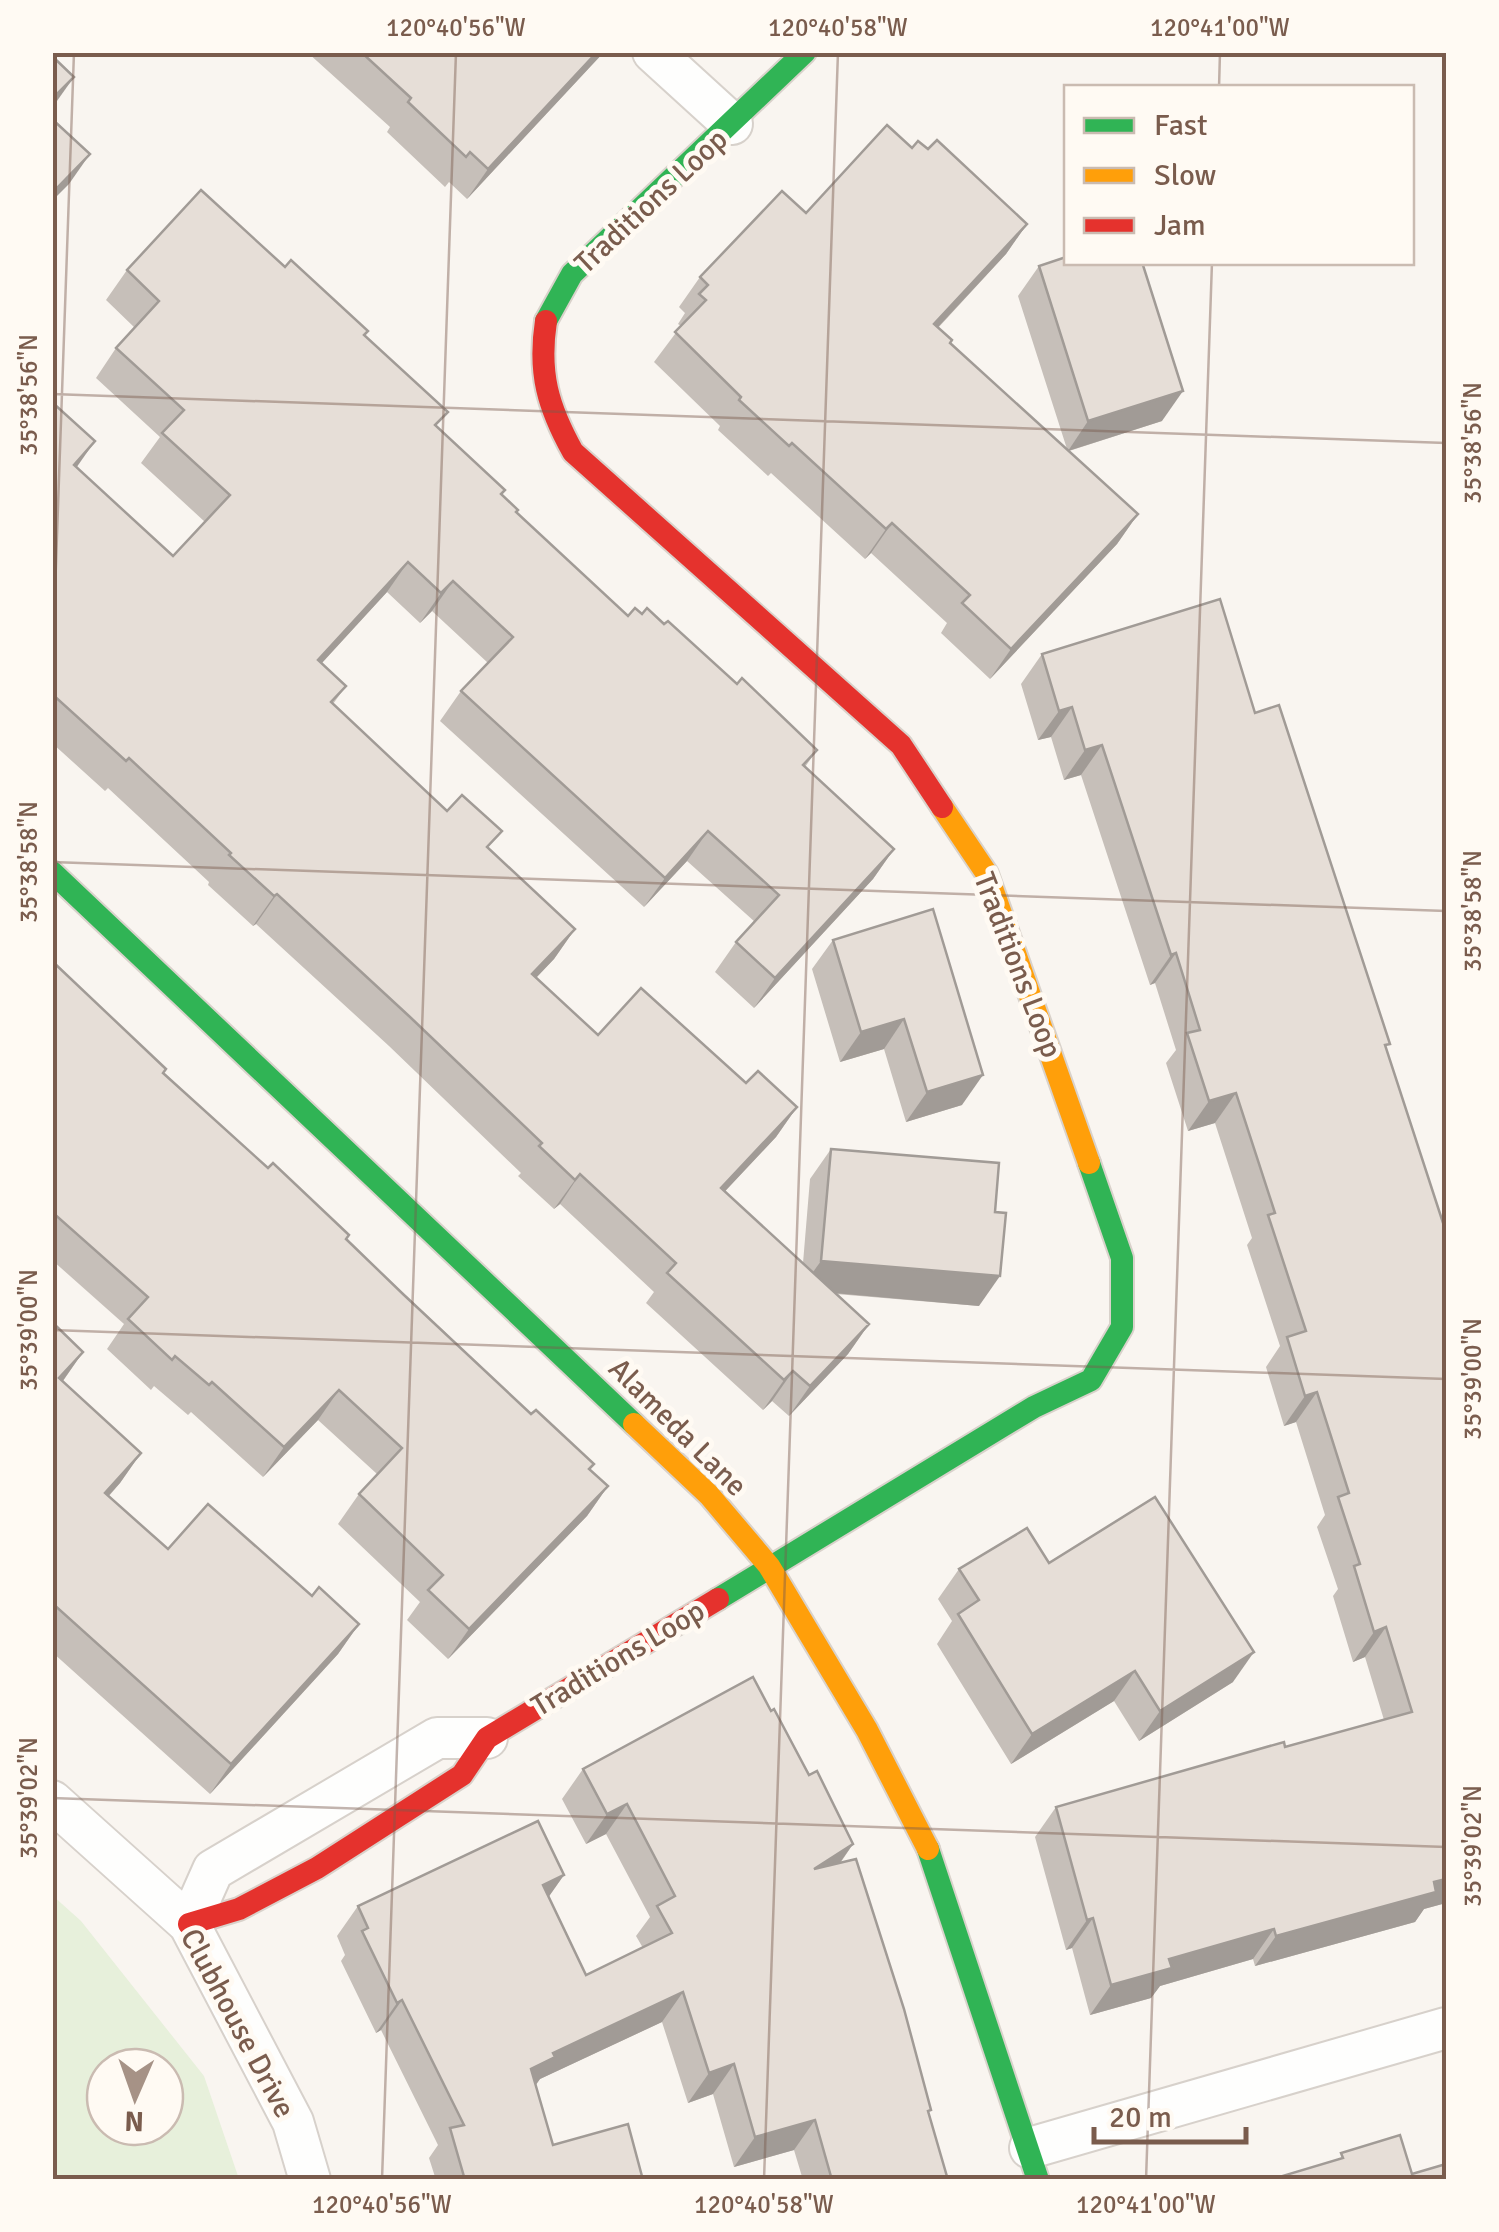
<svg xmlns="http://www.w3.org/2000/svg" width="1499" height="2232" font-family="Signika,sans-serif">
<style>
.green{fill:#e7f0db;fill-rule:evenodd}
.lines{fill:none;stroke-linecap:round;stroke-linejoin:round}
.street-casing{stroke:#d7d1cb;stroke-width:44}
.fast-casing{stroke:#d9d2cb;stroke-width:26}
.slow-casing{stroke:#d9d2cb;stroke-width:26}
.jam-casing{stroke:#d9d2cb;stroke-width:26}
.street{stroke:#fefefd;stroke-width:40}
.fast{stroke:#30b455;stroke-width:22}
.slow{stroke:#ff9f0a;stroke-width:22}
.jam{stroke:#e5322d;stroke-width:22}
.wall{fill:#c6bfb9}
.shaded-wall{fill:#a19b96}
.building{fill:#e6ded7;stroke:#a19b96;stroke-width:2.5}
.ticks{fill:none;stroke:#7a5c4d;stroke-width:2.5;stroke-opacity:0.45}
.labels{text-anchor:middle;stroke-width:10;stroke-linejoin:round;paint-order:stroke}
.street-label{font-size:30px;fill:#7a5c4d;stroke:#fffaf3}
.neatline{fill:none;stroke:#7a5c4d;stroke-width:4}
.ticks-label{font-size:25px;text-anchor:middle;fill:#7a5c4d}
</style>
<rect width="100%" height="100%" fill="#f9f5f0"/>
<path class="green" d="M52 1895 81 1921 204 2076 239 2179H53ZM105 2067H165V2127H105Z"/>
<g class="lines">
<g class="street-casing">
<g id="street">
<path d="M653 52 732 124"/>
<path d="M52 1801 189 1924 293 2122 310 2180"/>
<path d="M189 1924 213 1870 437 1738H487"/>
<path d="M1030 2148 1446 2028"/>
</g>
</g>
<g class="fast-casing">
<g id="fast">
<path d="M546 321 572 274 805 52"/>
<path d="M52 872 634 1424"/>
<path d="M718 1599 1034 1407 1091 1380 1122 1327V1258L1089 1163"/>
<path d="M928 1849 1038 2180"/>
</g>
</g>
<g class="slow-casing">
<g id="slow">
<path d="M942 807 987 874 1089 1163"/>
<path d="M634 1424 709 1495 769 1566 867 1730 928 1849"/>
</g>
</g>
<g class="jam-casing">
<g id="jam">
<path d="M546 321C538 373 548 407 573 452L901 745 942 807"/>
<path d="M189 1924 239 1909 317 1868 462 1775 487 1738 718 1599"/>
</g>
</g>
<use href="#street" class="street"/>
<use href="#fast" class="fast"/>
<use href="#slow" class="slow"/>
<use href="#jam" class="jam"/>
</g>
<g class="wall">
<path d="M307 52H604L467 199 449 182 445 187 387 132 390 127Z"/>
<path d="M912 148 928 149 1027 224 1006 254 938 328 950 343 1067 449 1018 296 1039 266 1162 421 1069 451 1138 514 1117 544 990 679 941 633 947 623 871 553 865 559 771 473 768 476 718 430 720 426 654 362 681 326 678 324 685 313 679 307 700 277Z"/>
<path d="M285 267 365 335 437 427 501 494 516 512 628 616 642 614 664 624 817 750 805 767 894 849 873 879 754 1008 715 972 736 942 755 922 687 861 644 907 440 721 461 691 488 663 432 611 420 623 387 592 322 663 346 686 333 704 447 811 575 929 554 959 536 978 598 1035 746 1083 797 1107 776 1137 725 1191 803 1263 810 1179 831 1149 979 1306 836 1294 869 1324 848 1354 789 1416 772 1401 763 1410 646 1303 654 1292 560 1204 554 1209 518 1176 521 1173 389 1046 256 924 253 926 208 885 209 882 108 788 105 791 52 743V404L77 468 173 556 205 522 141 463 160 437 96 378 116 348 135 328 106 300 127 270Z"/>
<path d="M1042 654 1255 713 1386 1049 1446 1232V1903L1424 1909 1415 1922 1255 1966 1253 1959 1160 1986 1151 1998 1090 2015 1072 1948 1066 1950 1035 1837 1056 1807 1384 1720 1365 1657 1353 1662 1333 1596 1338 1589 1317 1527 1325 1515 1296 1422 1284 1426 1266 1367 1280 1346 1247 1245 1252 1238 1215 1123 1188 1131 1166 1063 1176 1050 1155 983 1150 985 1081 775 1064 780 1051 737 1038 740 1021 684Z"/>
<path d="M933 909 962 1105 906 1122 884 1049 840 1062 812 969 833 940Z"/>
<path d="M52 961 163 1073 346 1239 608 1486 587 1516 448 1659 407 1620 420 1602 338 1524 359 1494 377 1474 318 1420 263 1477 191 1412 188 1415 154 1386 151 1390 107 1349 124 1324 52 1260Z"/>
<path d="M52 1322 83 1352 63 1381 141 1453 120 1483 109 1496 168 1549 312 1596 359 1624 338 1654 210 1794 52 1652Z"/>
<path d="M1049 1563 1233 1682 1139 1741 1114 1701 1011 1764 937 1644 952 1621 938 1599 959 1569Z"/>
<path d="M771 1711 853 1844 841 1862 929 2113 948 2180H803L794 2150 734 2167 713 2094 688 2103 662 2022 540 2079 536 2085 553 2145 643 2180H436L429 2158 438 2145 381 2030 376 2033 341 1961 345 1955 337 1936 358 1906 564 1875 548 1897 586 1975 643 1948 636 1936 650 1917 606 1834 586 1844 562 1799 583 1769Z"/>
</g>
<g class="shaded-wall">
<path d="M597 52H604L467 199 488 169Z"/>
<path d="M74 77 52 108V99Z"/>
<path d="M90 154 69 184 52 201V193Z"/>
<path d="M1027 224 1006 254 913 354 934 324Z"/>
<path d="M1183 391 1162 421 1068 451 1088 421Z"/>
<path d="M95 441 74 471V465Z"/>
<path d="M1138 514 1117 544 990 679 1011 649Z"/>
<path d="M892 523 871 553 865 559 886 529Z"/>
<path d="M408 562 387 592 297 690 318 660Z"/>
<path d="M453 581 432 611 420 623 441 593Z"/>
<path d="M1072 707 1051 737 1038 740 1059 711Z"/>
<path d="M1102 745 1081 775 1064 780 1085 750Z"/>
<path d="M708 831 687 861 644 907 665 878Z"/>
<path d="M894 849 873 879 754 1008 775 978Z"/>
<path d="M277 894 256 924 253 926 274 896Z"/>
<path d="M575 929 554 959 511 1004 532 974Z"/>
<path d="M1176 953 1155 983 1150 985 1171 955Z"/>
<path d="M904 1019 884 1049 840 1062 861 1032Z"/>
<path d="M983 1075 962 1105 906 1122 927 1092Z"/>
<path d="M1236 1093 1215 1123 1188 1131 1209 1101Z"/>
<path d="M797 1107 776 1137 700 1218 721 1188Z"/>
<path d="M580 1174 560 1204 554 1209 575 1180Z"/>
<path d="M821 1261 1000 1276 979 1306 800 1290Z"/>
<path d="M869 1324 848 1354 789 1416 810 1386Z"/>
<path d="M83 1352 62 1382 59 1378Z"/>
<path d="M793 1371 772 1401 763 1410 784 1380Z"/>
<path d="M339 1390 318 1420 263 1477 284 1447Z"/>
<path d="M1317 1392 1296 1422 1284 1426 1305 1396Z"/>
<path d="M141 1453 120 1483 84 1523 105 1493Z"/>
<path d="M608 1486 587 1516 448 1659 469 1629Z"/>
<path d="M359 1624 338 1654 210 1794 231 1764Z"/>
<path d="M1386 1627 1365 1657 1353 1662 1374 1632Z"/>
<path d="M1254 1652 1233 1682 1139 1741 1160 1711Z"/>
<path d="M1135 1671 1114 1701 1011 1764 1032 1734Z"/>
<path d="M627 1804 606 1834 586 1844 607 1814Z"/>
<path d="M853 1844 832 1874 814 1869Z"/>
<path d="M564 1875 543 1905V1885Z"/>
<path d="M1446 1879V1903L1424 1909 1415 1922 1255 1966 1276 1936Z"/>
<path d="M1093 1918 1072 1948 1066 1950 1087 1920Z"/>
<path d="M1274 1929 1253 1959 1160 1986 1151 1998 1090 2015 1111 1985 1169 1959Z"/>
<path d="M683 1992 662 2022 540 2079 534 2087 531 2069 553 2053Z"/>
<path d="M402 2000 381 2030 376 2033 397 2003Z"/>
<path d="M734 2064 713 2094 688 2103 709 2073Z"/>
<path d="M815 2120 794 2150 734 2167 755 2137Z"/>
</g>
<g class="building">
<path d="M361 52H597L488 169 470 152 466 157 408 102 411 98Z"/>
<path d="M52 56 74 77 52 99Z"/>
<path d="M52 119 90 154 52 193Z"/>
<path d="M887 125 912 148 918 141 928 149 937 140 1027 224 934 324 952 340 950 343 1138 514 1011 649 962 603 970 595 892 523 886 529 792 443 789 446 739 400 741 397 675 332 706 300 699 294 708 285 700 277 782 191 806 213Z"/>
<path d="M201 190 285 267 291 260 368 331 364 335 448 412 435 425 505 490 501 494 518 510 516 512 628 616 635 608 642 614 647 608 664 624 668 621 737 684 742 678 817 750 803 765 894 849 775 978 736 942 779 895 708 831 665 878 461 691 513 637 453 581 441 593 408 562 318 660 346 686 331 702 447 811 462 795 502 831 487 847 575 929 532 974 598 1035 641 988 746 1083 758 1071 797 1107 721 1188 869 1324 810 1386 793 1371 784 1380 667 1273 676 1263 580 1174 575 1180 539 1146 542 1143 410 1017 277 894 274 896 229 855 231 853 129 758 126 761 52 694V404L53 403 95 441 74 465 173 556 230 495 162 433 184 410 116 348 159 301 127 270Z"/>
<path d="M1066 257V262H1142L1183 391 1088 421 1039 266Z"/>
<path d="M1220 599 1255 713 1279 705 1390 1044 1385 1045 1446 1232V1879L1434 1882 1436 1892 1276 1936 1274 1929 1169 1959 1172 1968 1111 1985 1093 1918 1087 1920 1056 1807 1284 1742 1285 1747 1412 1712 1386 1627 1374 1632 1354 1566 1360 1564 1338 1497 1349 1493 1317 1392 1305 1396 1287 1337 1306 1331 1268 1215 1275 1213 1236 1093 1209 1101 1187 1033 1200 1030 1176 953 1171 955 1102 745 1085 750 1072 707 1059 711 1042 654Z"/>
<path d="M933 909 983 1075 927 1092 904 1019 861 1032 833 940Z"/>
<path d="M52 961 166 1069 163 1073 268 1168 273 1163 349 1235 346 1239 404 1295 531 1414 536 1410 594 1464 589 1469 608 1486 469 1629 428 1590 443 1575 359 1494 402 1448 339 1390 284 1447 212 1382 209 1385 175 1356 172 1360 128 1319 148 1297 52 1212Z"/>
<path d="M831 1149 999 1163 995 1212 1006 1213 1000 1276 821 1261Z"/>
<path d="M52 1322 83 1352 59 1378 141 1453 105 1493 168 1549 208 1504 312 1596 319 1587 359 1624 231 1764 52 1603Z"/>
<path d="M1155 1497 1254 1652 1160 1711 1135 1671 1032 1734 958 1614 979 1600 959 1569 1027 1528 1049 1563Z"/>
<path d="M753 1677 771 1711 774 1709 809 1775 817 1771 853 1844 814 1869 856 1859 904 2009 931 2110 928 2111 948 2180H832L815 2120 755 2137 734 2064 709 2073 683 1992 553 2053 555 2057 531 2069 553 2145 628 2124 643 2180H465L450 2128 464 2125 402 2000 397 2003 362 1931 368 1928 358 1906 538 1821 564 1875 543 1885 586 1975 672 1933 657 1906 675 1896 627 1804 607 1814 583 1769Z"/>
<path d="M1400 2135 1412 2174 1446 2164V2180H1269L1343 2158 1341 2153Z"/>
</g>
<path class="ticks" d="M1219 88 1220 52M52 394 1446 443M52 677 74 52M52 862 1446 911M52 1330 1446 1379M52 1798 1446 1847M382 2180 456 52M764 2180 838 52M1146 2180 1212 262"/>
<g class="labels">
<g class="street-label">
<text transform="translate(651 201) rotate(-43)" y="10">Traditions Loop</text>
<text transform="translate(1018 965) rotate(69)" y="10">Traditions Loop</text>
<text transform="translate(678 1427) rotate(45)" y="10">Alameda Lane</text>
<text transform="translate(618 1658) rotate(-31)" y="10">Traditions Loop</text>
<text transform="translate(238 2023) rotate(62)" y="10">Clubhouse Drive</text>
</g>
</g>
<rect width="1499" height="2232" fill="none" stroke="#fffaf3" stroke-width="110"/>
<rect x="1064" y="85" width="350" height="180" fill="#fffaf3" stroke="#cabbb1" stroke-width="2.5"/>
<rect x="1084" y="118" width="50" height="15" fill="#30b455" stroke="#cabbb1" stroke-width="2.5"/>
<text x="1154" y="135" font-size="30" fill="#7a5c4d">Fast</text>
<rect x="1084" y="168" width="50" height="15" fill="#ff9f0a" stroke="#cabbb1" stroke-width="2.5"/>
<text x="1154" y="185" font-size="30" fill="#7a5c4d">Slow</text>
<rect x="1084" y="218" width="50" height="15" fill="#e5322d" stroke="#cabbb1" stroke-width="2.5"/>
<text x="1154" y="235" font-size="30" fill="#7a5c4d">Jam</text>
<g transform="translate(135 2097) rotate(182)"><circle r="48" fill="#fffaf3" stroke="#cabbb1" stroke-width="2.5"/>
<path d="M0-8L18 38L0 25L-18 38Z" fill="#a69286"/>
<text y="-15" font-size="28" font-weight="bold" text-anchor="middle" fill="#7a5c4d">N</text>
</g>
<path d="M1094 2127v15h152v-15" fill="none" stroke="#7a5c4d" stroke-width="5"/>
<text x="1109" y="2127" font-size="30" fill="#7a5c4d" stroke="#fffaf3" stroke-width="8" paint-order="stroke">20 m</text>
<rect x="55" y="55" width="1389" height="2122" class="neatline"/>
<g class="ticks-label">
<text x="456" y="36">120°40'56"W</text>
<text x="838" y="36">120°40'58"W</text>
<text x="1220" y="36">120°41'00"W</text>
<text transform="translate(28 395) rotate(-90)" y="9">35°38'56"N</text>
<text transform="translate(1472 443) rotate(-90)" y="9">35°38'56"N</text>
<text transform="translate(28 862) rotate(-90)" y="9">35°38'58"N</text>
<text transform="translate(1472 911) rotate(-90)" y="9">35°38'58"N</text>
<text transform="translate(28 1330) rotate(-90)" y="9">35°39'00"N</text>
<text transform="translate(1472 1379) rotate(-90)" y="9">35°39'00"N</text>
<text transform="translate(28 1798) rotate(-90)" y="9">35°39'02"N</text>
<text transform="translate(1472 1846) rotate(-90)" y="9">35°39'02"N</text>
<text x="382" y="2213">120°40'56"W</text>
<text x="764" y="2213">120°40'58"W</text>
<text x="1146" y="2213">120°41'00"W</text>
</g>
</svg>
